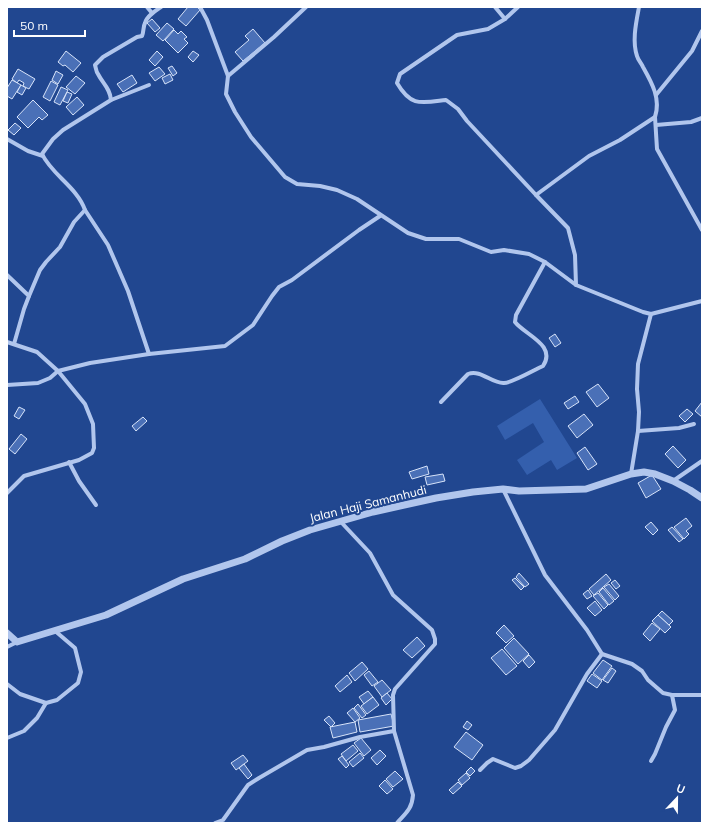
<svg xmlns="http://www.w3.org/2000/svg" width="709" height="830" font-family="Mulish,sans-serif">
<style>
.green{fill:#345fad}
.building{fill:#4a70b7;stroke:#d7e3f9}
.lines{fill:none;stroke-linecap:round;stroke-linejoin:round}
.minor{stroke:#b1c6ed;stroke-width:4}
.tertiary{stroke:#b1c6ed;stroke-width:7}
.labels{text-anchor:middle;stroke-width:4;stroke-linejoin:round;paint-order:stroke}
.street-label{font-size:12px;fill:#fff;stroke:#214790}
</style>
<rect width="100%" height="100%" fill="#214790"/>
<path class="green" d="M540 399 577 458 557 470 551 460 527 475 517 460 544 442 533 423 505 440 497 426Z"/>
<g class="building">
<path d="M188 7H197L200 10 186 26 178 19Z"/>
<path d="M152 19 160 28 155 32 147 23Z"/>
<path d="M167 23 174 29 163 41 156 35Z"/>
<path d="M253 29 265 43 243 61 235 52 249 40 245 36Z"/>
<path d="M174 30 178 34 181 31 187 37 184 39 188 43 178 53 165 40Z"/>
<path d="M66 51 81 63 73 72 65 65 63 66 58 62Z"/>
<path d="M157 51 163 57 155 66 149 60Z"/>
<path d="M193 51 199 55 193 62 188 57Z"/>
<path d="M172 66 177 73 173 76 168 68Z"/>
<path d="M159 67 165 74 155 81 149 73Z"/>
<path d="M18 69 35 79 29 89 23 86 24 83 19 80 17 83 12 79Z"/>
<path d="M56 71 63 75 58 84 52 80Z"/>
<path d="M170 74 173 80 165 84 162 78Z"/>
<path d="M132 75 137 83 123 92 117 84Z"/>
<path d="M76 76 85 83 75 94 66 87Z"/>
<path d="M12 80 21 85 12 99 7 96V88Z"/>
<path d="M51 81 58 85 50 101 43 97Z"/>
<path d="M21 85 26 88 22 95 17 92Z"/>
<path d="M61 87 68 90 60 105 54 102Z"/>
<path d="M67 92 72 94 68 103 63 101Z"/>
<path d="M77 97 84 105 73 115 66 107Z"/>
<path d="M33 100 48 115 42 120 39 117 28 128 17 117Z"/>
<path d="M15 123 21 128 14 135 8 130Z"/>
<path d="M555 334 561 343 555 347 549 338Z"/>
<path d="M598 384 609 398 597 407 586 392Z"/>
<path d="M575 396 579 402 568 409 564 403Z"/>
<path d="M702 402V417L695 411Z"/>
<path d="M19 407 25 410 19 419 14 416Z"/>
<path d="M687 409 693 414 685 422 679 416Z"/>
<path d="M584 414 593 425 577 438 568 426Z"/>
<path d="M143 417 147 421 136 431 132 426Z"/>
<path d="M21 434 27 439 15 454 9 449Z"/>
<path d="M673 446 686 460 678 468 665 454Z"/>
<path d="M585 447 597 464 588 470 577 453Z"/>
<path d="M427 466 429 474 412 479 409 472Z"/>
<path d="M443 474 445 481 427 485 425 477Z"/>
<path d="M652 475 661 489 646 498 638 483Z"/>
<path d="M686 518 692 526 686 531 689 534 684 539 674 527Z"/>
<path d="M651 522 658 530 653 535 645 527Z"/>
<path d="M672 527 683 539 679 542 668 530Z"/>
<path d="M519 573 529 584 525 587 516 577Z"/>
<path d="M606 574 611 580 594 595 589 589Z"/>
<path d="M515 578 524 587 521 590 512 580Z"/>
<path d="M615 580 620 586 616 589 611 583Z"/>
<path d="M609 584 619 596 615 600 604 587Z"/>
<path d="M603 588 614 601 609 605 599 592Z"/>
<path d="M588 590 592 596 587 599 583 594Z"/>
<path d="M598 593 608 605 604 609 593 596Z"/>
<path d="M595 601 602 610 595 616 587 608Z"/>
<path d="M662 611 673 621 669 625 658 615Z"/>
<path d="M658 615 671 627 665 633 652 621Z"/>
<path d="M652 623 660 629 650 641 643 634Z"/>
<path d="M504 625 514 636 506 643 496 633Z"/>
<path d="M417 637 425 646 412 658 403 650Z"/>
<path d="M514 638 529 654 518 664 504 648Z"/>
<path d="M502 649 517 666 506 675 491 658Z"/>
<path d="M529 655 535 662 529 668 523 661Z"/>
<path d="M603 660 612 666 602 680 593 673Z"/>
<path d="M362 662 368 669 355 681 349 673Z"/>
<path d="M612 668 616 671 608 683 603 680Z"/>
<path d="M369 671 378 682 372 686 364 675Z"/>
<path d="M592 674 602 681 597 688 587 681Z"/>
<path d="M347 675 352 682 340 692 335 686Z"/>
<path d="M382 680 391 690 382 697 374 686Z"/>
<path d="M368 691 373 697 364 704 359 697Z"/>
<path d="M387 693 392 699 386 705 381 698Z"/>
<path d="M373 697 379 705 367 714 361 706Z"/>
<path d="M358 704 366 715 362 718 354 708Z"/>
<path d="M353 708 360 718 355 722 347 713Z"/>
<path d="M391 714 394 726 360 732 358 720Z"/>
<path d="M329 716 335 723 331 727 324 720Z"/>
<path d="M467 721 472 725 468 730 463 727Z"/>
<path d="M355 722 357 732 333 738 330 727Z"/>
<path d="M466 732 483 745 472 760 454 747Z"/>
<path d="M361 738 371 750 364 756 354 743Z"/>
<path d="M353 745 358 751 346 761 341 754Z"/>
<path d="M380 750 386 756 377 765 371 758Z"/>
<path d="M360 753 364 758 353 767 349 762Z"/>
<path d="M243 755 248 761 236 770 231 763Z"/>
<path d="M342 756 349 765 346 768 338 759Z"/>
<path d="M244 764 252 775 248 779 239 768Z"/>
<path d="M471 767 475 771 470 776 466 772Z"/>
<path d="M395 771 403 779 393 787 386 779Z"/>
<path d="M466 773 470 778 462 785 458 780Z"/>
<path d="M385 780 393 789 387 794 379 786Z"/>
<path d="M458 782 462 786 453 794 449 790Z"/>
</g>
<g class="lines">
<g class="minor">
<path d="M147 7 152 13"/>
<path d="M200 7 207 20 228 76 226 94 235 112 251 137 285 177 297 184 320 186 337 190 357 199 408 233 426 239H459L491 252 504 250 529 254 545 262 576 285 643 312 651 314 702 301"/>
<path d="M495 7 505 19"/>
<path d="M518 7 505 19 488 29 457 35 400 74 397 83C411 107 421 103 446 100L458 109 467 121 536 195 589 156 620 140 655 117 657 149 702 230"/>
<path d="M639 7C636 23 632 41 637 56 638 60 642 64 643 67 652 83 661 99 655 117"/>
<path d="M228 76 274 37 306 7"/>
<path d="M656 95 692 51 702 31"/>
<path d="M111 100 149 85"/>
<path d="M656 125 691 122 702 118"/>
<path d="M7 139 28 151 43 156"/>
<path d="M536 195 568 228 575 255 576 285"/>
<path d="M85 210 108 245 128 291 149 354"/>
<path d="M7 275 29 296 24 309 14 344"/>
<path d="M29 296 40 270 46 262 60 247 74 222 85 210C77 187 52 175 42 154L53 139 63 130 111 100C110 88 103 84 98 74 96 72 96 68 95 65L103 57 137 37 142 36C144 31 143 27 145 23 147 16 155 11 161 7"/>
<path d="M7 342 37 352 58 371 85 404 93 424 94 448 92 453 79 460 24 476 7 493"/>
<path d="M7 385 38 383 50 378 58 371 90 363 149 354 225 346 253 325 272 296 279 287 292 280 359 230 380 216"/>
<path d="M441 402 468 374C481 369 492 384 504 383 512 383 534 370 543 366 557 345 525 335 515 322L516 315 545 262"/>
<path d="M638 431 679 428 694 424"/>
<path d="M69 462 79 481 96 505"/>
<path d="M631 474 638 431 639 412 637 389 638 364 651 314"/>
<path d="M673 481 702 461"/>
<path d="M503 489 545 575 587 630 602 654 632 664 642 671 648 680 663 693 672 695H702"/>
<path d="M340 521 370 553 393 595 432 630 435 639V644L395 689 393 695 394 731 413 795C412 809 406 813 397 823"/>
<path d="M7 647 17 642"/>
<path d="M7 684 20 694 46 703 57 700 78 683 81 672 75 648 54 630"/>
<path d="M7 738 24 731 37 718 46 703"/>
<path d="M651 761 655 754 666 727 675 710 672 695"/>
<path d="M480 770 487 763 493 759 515 768 521 766 529 760 555 730 587 674 602 654"/>
<path d="M215 823 223 820 248 785 259 778 307 750 324 747 360 737 394 731"/>
</g>
<path class="tertiary" d="M7 633 17 642 106 615 183 579 245 559 282 541 310 530 373 512 436 498 473 492 503 489 519 491 586 489 631 474 644 472 655 474 673 481 690 490 702 498"/>
</g>
<g class="labels">
<g class="street-label">
<text transform="translate(368 504) rotate(-14)" y="4">Jalan Haji Samanhudi</text>
</g>
</g>
<rect width="709" height="830" fill="none" stroke="#ffffff" stroke-width="16"/>
<g transform="translate(677 798) rotate(22)" stroke="#214790" stroke-width="3" paint-order="stroke">
<path d="M0-3L7 15L0 10L-7 15Z" fill="#ffffff"/>
<text y="-6" font-size="11" font-weight="bold" text-anchor="middle" fill="#ffffff">U</text>
</g>
<path d="M14 30v6h71v-6" fill="none" stroke="#ffffff" stroke-width="2"/>
<text x="20" y="30" font-size="12" fill="#ffffff" stroke="#214790" stroke-width="3" paint-order="stroke">50 m</text>
</svg>
